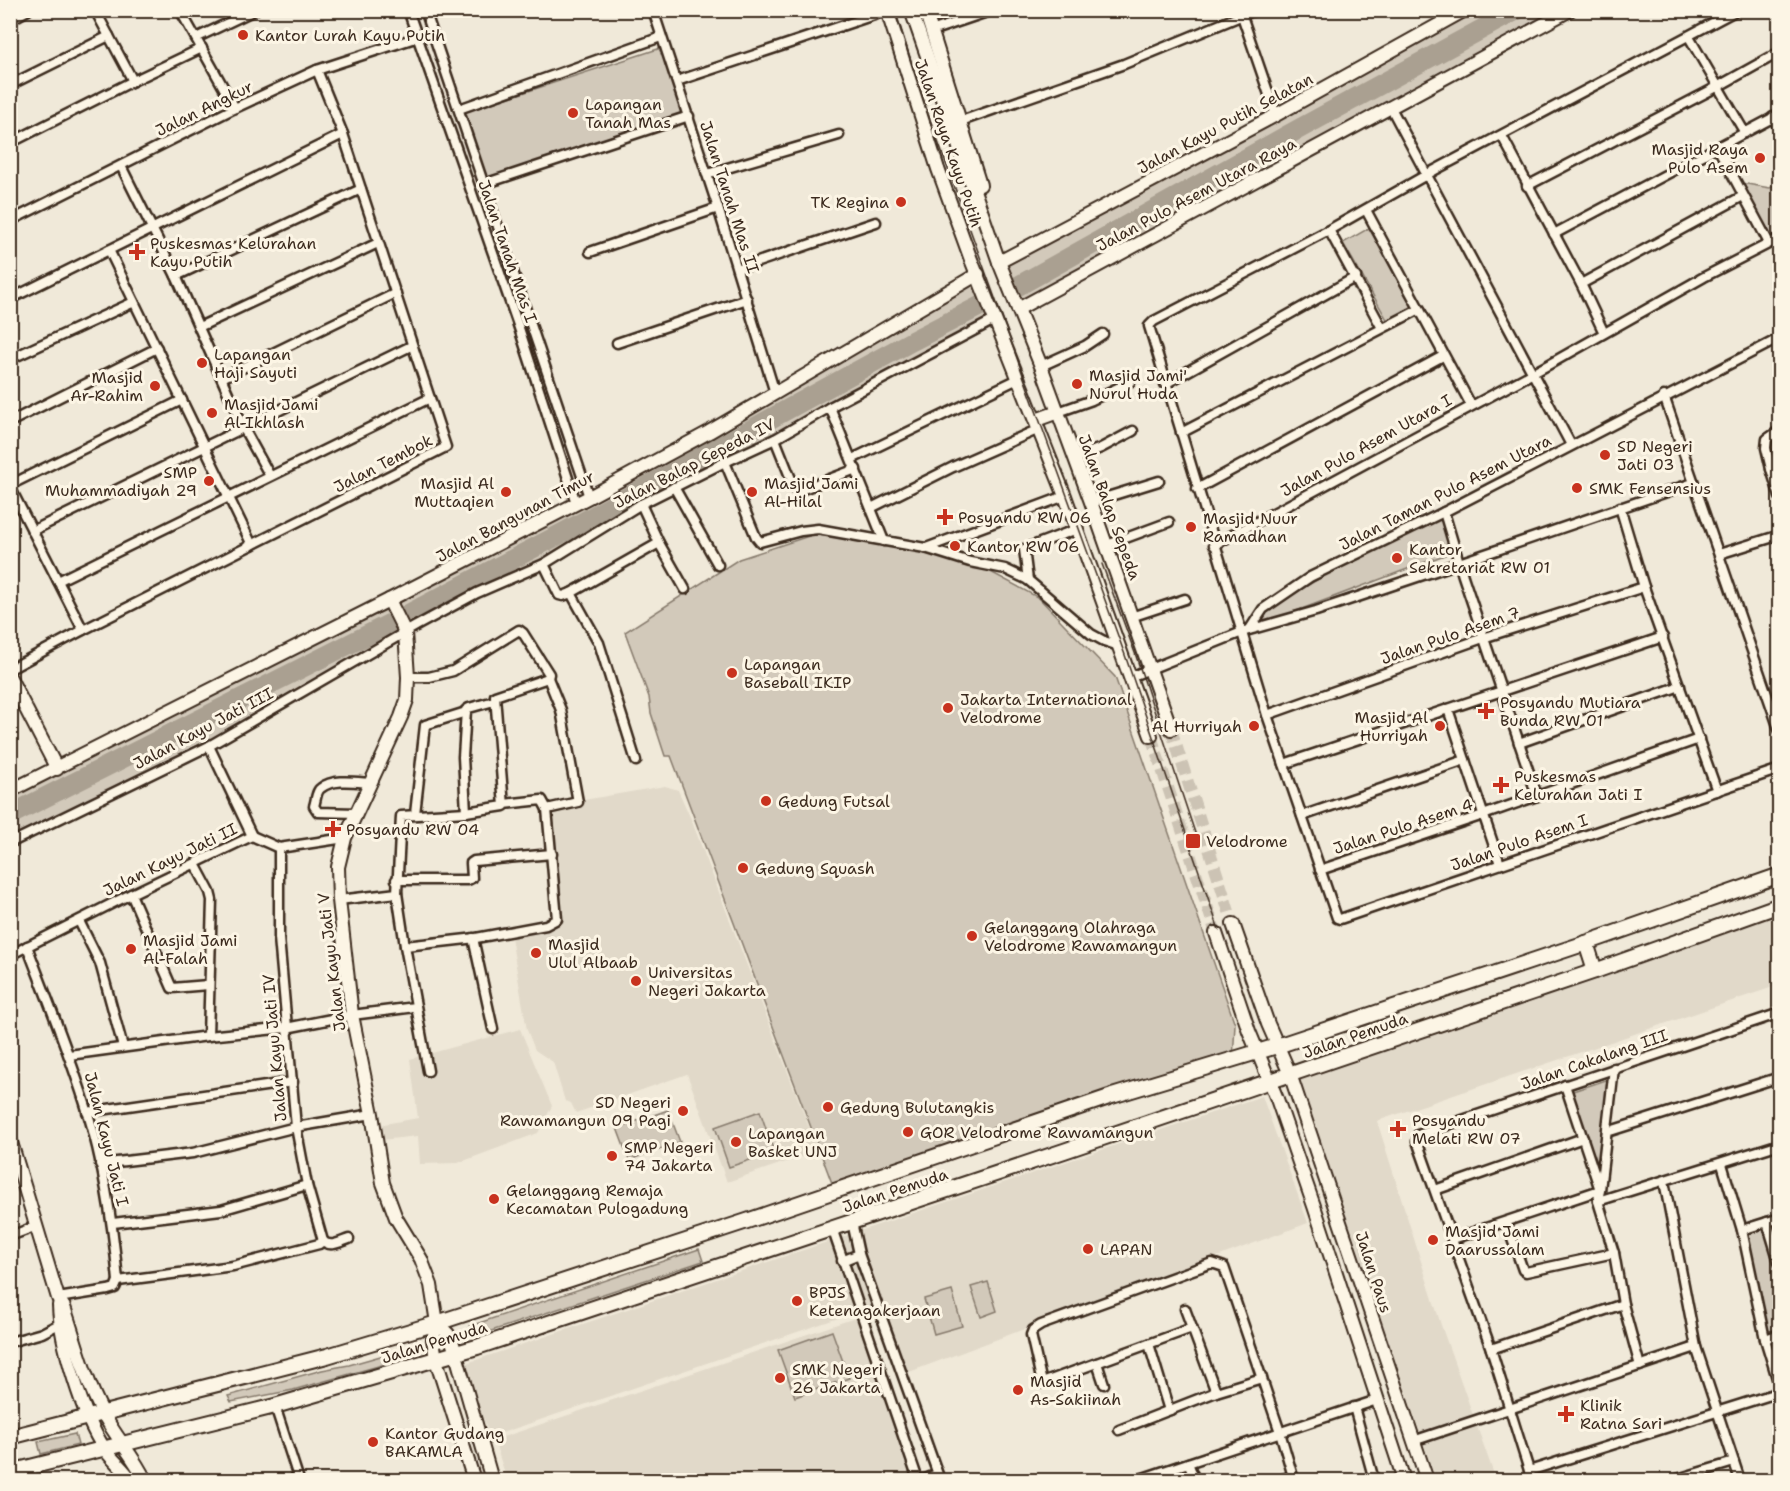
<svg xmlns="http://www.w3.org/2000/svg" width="1790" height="1491" font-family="'Shantell Sans',sans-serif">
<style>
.built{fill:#e1d9c9}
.green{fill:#d2c9ba;stroke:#867a6c;stroke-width:1.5}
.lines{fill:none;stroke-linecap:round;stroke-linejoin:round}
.river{stroke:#aaa091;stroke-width:20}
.secondary-tunnel{stroke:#ccc3b4;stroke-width:12;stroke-dasharray:12 6;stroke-linecap:butt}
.street-casing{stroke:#3b2a1e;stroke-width:13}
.secondary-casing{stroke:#3b2a1e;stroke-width:16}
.primary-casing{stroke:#3b2a1e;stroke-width:18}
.street{stroke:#fcf5e5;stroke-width:8}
.secondary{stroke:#fcf5e5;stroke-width:12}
.primary{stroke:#fcf5e5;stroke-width:14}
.tram{stroke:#3b2a1e;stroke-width:1.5}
.poi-dot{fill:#c8321e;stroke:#fcf5e5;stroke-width:2}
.labels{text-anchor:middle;stroke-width:6;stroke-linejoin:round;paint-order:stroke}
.poi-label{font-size:16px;fill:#3b2a1e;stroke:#fcf5e5;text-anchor:start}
.street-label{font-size:16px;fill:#3b2a1e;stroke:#fcf5e5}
</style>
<rect width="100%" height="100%" fill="#f0e9d9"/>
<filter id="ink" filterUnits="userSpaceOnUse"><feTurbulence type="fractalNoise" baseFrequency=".0167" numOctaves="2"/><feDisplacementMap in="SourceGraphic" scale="12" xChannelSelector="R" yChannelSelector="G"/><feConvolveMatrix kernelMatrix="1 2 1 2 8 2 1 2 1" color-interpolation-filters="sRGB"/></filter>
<g filter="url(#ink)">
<g class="built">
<path d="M665 786 678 790 691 819 818 1151 727 1182 687 1074 576 1113 571 1103 565 1101 553 1062 535 1050 527 1030 510 931 560 923 549 806Z"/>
<path d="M1779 913V985L1377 1121 1441 1325 1496 1480H1436L1298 1075Z"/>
<path d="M520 1029 552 1106 538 1133 458 1163 420 1164 418 1136 381 1140 379 1125 418 1118 410 1059Z"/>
<path d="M1262 1096 1308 1223 904 1374 879 1304 490 1437 464 1364Z"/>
<path d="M861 1316 915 1476 903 1480H507L494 1440Z"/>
</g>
<g class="green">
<path d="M1466 11H1570L1018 309 999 262Z"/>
<path d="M661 48 682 113 486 178 464 112Z"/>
<path d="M1779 181V236L1771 240 1741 183 1770 188Z"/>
<path d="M1369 228 1414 310 1389 323 1343 243Z"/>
<path d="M978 274 996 319 674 487 544 564 477 593 209 746 11 843V790L527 530Z"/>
<path d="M1441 507 1455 551 1254 627 1269 608Z"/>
<path d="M812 535 917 542 987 570 1039 598 1115 677 1235 1024 1233 1060 835 1191 671 756H665L651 713 649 697 625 632 739 559Z"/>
<path d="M1609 1079 1600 1175 1570 1092Z"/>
<path d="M668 1110 680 1142 629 1160 617 1128Z"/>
<path d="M760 1111 774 1152 729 1167 715 1127Z"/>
<path d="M1769 1227 1779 1261V1332L1770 1335 1766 1329 1746 1235Z"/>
<path d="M699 1249 703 1261 473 1337 470 1326Z"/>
<path d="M988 1282 997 1311 981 1317 971 1287Z"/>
<path d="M952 1291 962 1326 934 1334 924 1299Z"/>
<path d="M832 1331 849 1378 795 1397 778 1350Z"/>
<path d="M412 1347 414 1356 293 1390 231 1402 228 1396 322 1370 349 1365Z"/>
<path d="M75 1434 78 1445 41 1454 38 1442Z"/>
</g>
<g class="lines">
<g class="river">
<path d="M1018 286 1286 136 1517 10"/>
<path d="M10 815 399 619 568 530 912 341 980 306"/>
</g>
<g class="secondary-tunnel">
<path d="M1171 729 1233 924"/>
<path d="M1151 736 1216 933"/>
</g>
<g class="street-casing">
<g id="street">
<path d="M95 10 133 81"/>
<path d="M180 10 235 108"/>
<path d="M408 10 518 325 576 503"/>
<path d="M425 10 589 497"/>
<path d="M653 10 718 208 775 393"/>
<path d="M1240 10 1276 115"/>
<path d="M1737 10 1435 170 1329 230 1154 321 1149 326 1267 715 1337 918 1340 919 1780 769"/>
<path d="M654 14 664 10"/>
<path d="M10 20 28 10"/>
<path d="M931 31 993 10"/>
<path d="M1689 37 1745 133"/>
<path d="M196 38 255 10"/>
<path d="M677 81 880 13"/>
<path d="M10 85 109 36"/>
<path d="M1391 108 1571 445"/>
<path d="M459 109 661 37"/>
<path d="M1773 117 1780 130"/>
<path d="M961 121 1124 64 1255 10"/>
<path d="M1502 136 1581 284 1604 333"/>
<path d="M10 143 133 81 202 48"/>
<path d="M1718 148 1769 243"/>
<path d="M121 166 176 276 244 429 270 476"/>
<path d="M707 174 839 135"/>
<path d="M484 184 689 116"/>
<path d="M1527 186 1717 87 1780 52"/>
<path d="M1366 210 1471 405"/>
<path d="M10 221 235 108 317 70 418 37"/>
<path d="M1329 230 1382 328"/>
<path d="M1554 234 1780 114"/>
<path d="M109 250 252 545"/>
<path d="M590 252 718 208"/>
<path d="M737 269 876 222"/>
<path d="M176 276 361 189"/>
<path d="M1581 284 1743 196"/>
<path d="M10 299 343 134"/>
<path d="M199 327 378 243"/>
<path d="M617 343 747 299"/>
<path d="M10 359 134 302"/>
<path d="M1041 366 1085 346 1103 334"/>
<path d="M222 378 396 293"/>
<path d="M1165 384 1356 277"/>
<path d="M1664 396 1780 732"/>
<path d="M830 407 884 541"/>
<path d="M1058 412 1092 400 1130 382"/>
<path d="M10 422 157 348"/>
<path d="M1780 430 1767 439 1766 448 1771 469 1780 497"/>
<path d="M1181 433 1420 309"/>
<path d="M775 439 795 489 798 491 856 469"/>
<path d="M1075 458 1101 448 1133 431"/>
<path d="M852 459 1020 378"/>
<path d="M725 462 756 537 760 542 801 531 818 529 925 548 970 562 1005 569 1028 580 1091 634 1104 641 1119 646"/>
<path d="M1771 469 1780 467"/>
<path d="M10 485 182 400"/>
<path d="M10 487 83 630"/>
<path d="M674 487 718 565"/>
<path d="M1197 489 1443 356"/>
<path d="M1091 502 1159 481"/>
<path d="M641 504 659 543 685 589"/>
<path d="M1620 507 1644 587 1717 791"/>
<path d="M871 508 953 467 1039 429"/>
<path d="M1444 512 1463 576 1537 796"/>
<path d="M32 531 411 346"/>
<path d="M1107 545 1169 522"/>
<path d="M1214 545 1548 365 1704 277 1780 238"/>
<path d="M926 548 1065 496"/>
<path d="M1719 554 1780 535"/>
<path d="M544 564 559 595 563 596 571 593 599 643 636 761"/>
<path d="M1028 580 1024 549 1077 529"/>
<path d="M58 581 430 398"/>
<path d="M571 593 659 543"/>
<path d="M1131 617 1185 599"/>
<path d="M1250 629 1263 609 1310 577 1444 512 1780 338"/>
<path d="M10 669 83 630 446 447 343 134 317 70"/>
<path d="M1130 677 1242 632 1316 611 1459 563 1693 483"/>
<path d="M1448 709 1500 864"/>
<path d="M1267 715 1483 638 1644 587"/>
<path d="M1519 743 1680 686"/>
<path d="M1284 764 1663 637"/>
<path d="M504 804 542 800 547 809 578 802 561 710 548 678"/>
<path d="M466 812 463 757 466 710 469 708 494 701"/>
<path d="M357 813 318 812 314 806C316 801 316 791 321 788 333 778 356 782 370 783"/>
<path d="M415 814 425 725 466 712"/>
<path d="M1302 816 1465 760"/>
<path d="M252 836 279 848 345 838"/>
<path d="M10 843 209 746 416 626 477 593 544 564 641 504 725 462 775 439 830 407 996 319"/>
<path d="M279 848V938L296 1127 307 1185 323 1241"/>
<path d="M195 864 210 892 212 900 208 1036"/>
<path d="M1320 870 1483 815 1699 739"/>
<path d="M396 880H468L472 878 471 863 474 861 552 854"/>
<path d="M397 893 405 946 428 1071"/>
<path d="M131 894 172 988 208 985"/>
<path d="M339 900 397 893 401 816 466 812 504 806 495 696 548 678 549 674 523 633 519 630 453 671 429 677H408"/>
<path d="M79 921 100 963 123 1047"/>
<path d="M473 938 493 1029"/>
<path d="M27 946C48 1001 70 1055 87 1110 104 1166 113 1224 118 1281L115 1288 108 1290 58 1298"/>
<path d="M405 946 476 938 546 925 557 919 547 809"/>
<path d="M10 955 131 894 252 836 209 746"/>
<path d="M69 1055 208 1036 286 1028 352 1015 415 1007"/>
<path d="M1565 1085 1600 1190 1598 1201 1614 1253 1623 1304 1640 1366"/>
<path d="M87 1112 293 1082"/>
<path d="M1607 1132 1780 1077"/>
<path d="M100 1164 193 1153 296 1127 372 1114"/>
<path d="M1722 1164 1742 1230 1765 1339 1780 1388"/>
<path d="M1664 1181 1696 1347 1740 1480"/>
<path d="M1435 1190 1583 1138"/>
<path d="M1598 1201 1780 1144"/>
<path d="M852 1222 859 1254 940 1480"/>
<path d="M1506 1222 1523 1270 1526 1272 1614 1253"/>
<path d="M1767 1222 1780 1265"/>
<path d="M113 1223 221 1210 307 1185"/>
<path d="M832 1228 918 1480"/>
<path d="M1742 1230 1780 1218"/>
<path d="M10 1236 37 1226"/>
<path d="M1453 1239 1600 1190 1614 1068"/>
<path d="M323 1241C330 1248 340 1242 349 1239"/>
<path d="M842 1261 859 1254"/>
<path d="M118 1281 233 1266 319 1244 323 1241"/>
<path d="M1185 1309 1216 1392"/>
<path d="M1192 1328 1042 1383 1031 1335 1033 1330 1041 1325 1212 1263 1224 1267 1280 1432 1294 1480"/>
<path d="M1765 1339 1780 1334"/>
<path d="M10 1342 42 1333 59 1324"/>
<path d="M1149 1344 1168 1407 1170 1410"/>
<path d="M1491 1349 1623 1304"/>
<path d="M1097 1363 1104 1384"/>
<path d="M275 1406 299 1480"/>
<path d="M1354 1407 1374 1480"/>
<path d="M1119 1430 1216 1392 1262 1378"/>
<path d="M1413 1441 1696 1347"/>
<path d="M1188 1463 1195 1480"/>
<path d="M1529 1471 1780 1392"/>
<path d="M923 1480 937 1474"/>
<path d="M1137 1480 1377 1400"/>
<path d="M1280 1480 1293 1476"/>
<path d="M1532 1480 1491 1349 1417 1141 1418 1135 1780 1013"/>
<path d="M1674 1480 1734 1462"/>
</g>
</g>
<g class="secondary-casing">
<g id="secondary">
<path d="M887 10 938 169 970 257 1065 496 1151 736"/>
<path d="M911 10 999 262 1041 366 1091 502 1171 729"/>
<path d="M925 10 980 185"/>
<path d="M999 262 1276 115 1465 10"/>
<path d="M1018 309 1570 10"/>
<path d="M1036 420 1058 412"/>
<path d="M389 600 405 632 408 677 407 700 401 717 345 838 338 867 339 900 352 1015 372 1114 383 1183 396 1218 421 1259 431 1285 437 1323 433 1339 436 1360 474 1480"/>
<path d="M10 678 57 769"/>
<path d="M10 791 389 600 589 497 709 432 978 274"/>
<path d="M1233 924 1268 1024 1290 1074 1427 1480"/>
<path d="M1216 933 1249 1031 1277 1099 1314 1206 1404 1480"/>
<path d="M10 1139 58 1298 64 1307C76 1342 85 1380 103 1413 115 1437 134 1456 145 1480"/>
<path d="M59 1305C60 1342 83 1417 104 1448 111 1459 123 1468 131 1480"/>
<path d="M437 1323 448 1334 453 1344 492 1480"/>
</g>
</g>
<g class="primary-casing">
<g id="primary">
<path d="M1586 943 1595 971"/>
<path d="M10 1437 327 1356 437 1323 747 1221 1112 1096 1277 1046 1586 943 1780 875"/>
<path d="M10 1472 275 1406 477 1347 1064 1151 1595 971 1780 905"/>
</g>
</g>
<use href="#street" class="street"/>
<use href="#secondary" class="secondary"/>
<use href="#primary" class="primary"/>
<g class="tram">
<path d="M895 10 928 114 1125 655 1219 930"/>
<path d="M1102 564 1135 653 1197 839"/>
</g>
</g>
</g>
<g class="poi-dot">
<circle cx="243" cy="35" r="6"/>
<circle cx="573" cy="113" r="6"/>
<circle cx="1760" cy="158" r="6"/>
<circle cx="901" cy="202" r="6"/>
<path d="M134 243h6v6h6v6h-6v6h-6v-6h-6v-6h6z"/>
<circle cx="202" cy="363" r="6"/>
<circle cx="1077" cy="384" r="6"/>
<circle cx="155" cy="386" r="6"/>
<circle cx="212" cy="413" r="6"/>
<circle cx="1605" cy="455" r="6"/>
<circle cx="209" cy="481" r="6"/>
<circle cx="1577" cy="488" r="6"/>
<circle cx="506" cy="492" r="6"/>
<circle cx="752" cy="492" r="6"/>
<path d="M942 508h6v6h6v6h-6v6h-6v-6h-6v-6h6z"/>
<circle cx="1191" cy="527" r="6"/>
<circle cx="955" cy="546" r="6"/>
<circle cx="1397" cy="558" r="6"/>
<circle cx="732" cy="673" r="6"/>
<circle cx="948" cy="708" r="6"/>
<path d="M1483 702h6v6h6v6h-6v6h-6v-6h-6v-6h6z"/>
<circle cx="1254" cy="726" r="6"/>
<circle cx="1440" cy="726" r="6"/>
<path d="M1498 776h6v6h6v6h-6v6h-6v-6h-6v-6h6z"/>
<circle cx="766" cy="801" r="6"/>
<path d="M330 820h6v6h6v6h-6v6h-6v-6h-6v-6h6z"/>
<rect x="1185" y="833" width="16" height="16" rx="3"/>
<circle cx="743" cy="868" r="6"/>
<circle cx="972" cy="936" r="6"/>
<circle cx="131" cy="949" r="6"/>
<circle cx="536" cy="953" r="6"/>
<circle cx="636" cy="981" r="6"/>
<circle cx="828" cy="1107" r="6"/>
<circle cx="683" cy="1111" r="6"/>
<path d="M1395 1120h6v6h6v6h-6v6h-6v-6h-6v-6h6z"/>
<circle cx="908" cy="1132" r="6"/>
<circle cx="736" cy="1142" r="6"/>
<circle cx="612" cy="1156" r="6"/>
<circle cx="494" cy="1199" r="6"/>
<circle cx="1433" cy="1240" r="6"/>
<circle cx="1088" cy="1249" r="6"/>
<circle cx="797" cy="1301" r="6"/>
<circle cx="780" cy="1378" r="6"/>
<circle cx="1018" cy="1390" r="6"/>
<path d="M1563 1405h6v6h6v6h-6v6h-6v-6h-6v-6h6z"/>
<circle cx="373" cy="1442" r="6"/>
</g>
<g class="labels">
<g class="poi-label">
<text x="255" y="41">Kantor Lurah Kayu Putih</text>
<text x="585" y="110">Lapangan<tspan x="585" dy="18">Tanah Mas</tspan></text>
<text x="1748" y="155" text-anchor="end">Masjid Raya<tspan x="1748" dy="18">Pulo Asem</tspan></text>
<text x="889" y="208" text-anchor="end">TK Regina</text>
<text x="150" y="249">Puskesmas Kelurahan<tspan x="150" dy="18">Kayu Putih</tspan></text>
<text x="214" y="360">Lapangan<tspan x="214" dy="18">Haji Sayuti</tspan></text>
<text x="1089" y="381">Masjid Jami'<tspan x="1089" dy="18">Nurul Huda</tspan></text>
<text x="143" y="383" text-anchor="end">Masjid<tspan x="143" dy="18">Ar-Rahim</tspan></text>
<text x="224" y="410">Masjid Jami<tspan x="224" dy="18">Al-Ikhlash</tspan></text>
<text x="1617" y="452">SD Negeri<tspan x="1617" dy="18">Jati 03</tspan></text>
<text x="197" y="478" text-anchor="end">SMP<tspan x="197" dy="18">Muhammadiyah 29</tspan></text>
<text x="494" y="489" text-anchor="end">Masjid Al<tspan x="494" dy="18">Muttaqien</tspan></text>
<text x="764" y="489">Masjid Jami<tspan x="764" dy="18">Al-Hilal</tspan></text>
<text x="1589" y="494">SMK Fensensius</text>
<text x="958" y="523">Posyandu RW 06</text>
<text x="1203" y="524">Masjid Nuur<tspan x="1203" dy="18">Ramadhan</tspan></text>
<text x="967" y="552">Kantor RW 06</text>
<text x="1409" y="555">Kantor<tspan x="1409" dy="18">Sekretariat RW 01</tspan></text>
<text x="744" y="670">Lapangan<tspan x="744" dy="18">Baseball IKIP</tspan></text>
<text x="960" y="705">Jakarta International<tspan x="960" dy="18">Velodrome</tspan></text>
<text x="1500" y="708">Posyandu Mutiara<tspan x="1500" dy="18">Bunda RW 01</tspan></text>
<text x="1428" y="723" text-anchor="end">Masjid Al<tspan x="1428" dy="18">Hurriyah</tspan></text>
<text x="1242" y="732" text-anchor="end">Al Hurriyah</text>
<text x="1514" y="782">Puskesmas<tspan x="1514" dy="18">Kelurahan Jati I</tspan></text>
<text x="778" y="807">Gedung Futsal</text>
<text x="346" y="835">Posyandu RW 04</text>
<text x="1206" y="847">Velodrome</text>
<text x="755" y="874">Gedung Squash</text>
<text x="984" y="933">Gelanggang Olahraga<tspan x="984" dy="18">Velodrome Rawamangun</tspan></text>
<text x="143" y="946">Masjid Jami<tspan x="143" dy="18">Al-Falah</tspan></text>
<text x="548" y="950">Masjid<tspan x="548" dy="18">Ulul Albaab</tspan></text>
<text x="648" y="978">Universitas<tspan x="648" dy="18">Negeri Jakarta</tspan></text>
<text x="671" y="1108" text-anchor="end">SD Negeri<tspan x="671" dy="18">Rawamangun 09 Pagi</tspan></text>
<text x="840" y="1113">Gedung Bulutangkis</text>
<text x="1412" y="1126">Posyandu<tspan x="1412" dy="18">Melati RW 07</tspan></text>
<text x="920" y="1138">GOR Velodrome Rawamangun</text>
<text x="748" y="1139">Lapangan<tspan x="748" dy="18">Basket UNJ</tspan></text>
<text x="624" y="1153">SMP Negeri<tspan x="624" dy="18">74 Jakarta</tspan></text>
<text x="506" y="1196">Gelanggang Remaja<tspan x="506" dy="18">Kecamatan Pulogadung</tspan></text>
<text x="1445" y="1237">Masjid Jami<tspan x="1445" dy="18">Daarussalam</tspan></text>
<text x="1100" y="1255">LAPAN</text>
<text x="809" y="1298">BPJS<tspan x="809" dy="18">Ketenagakerjaan</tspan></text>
<text x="792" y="1375">SMK Negeri<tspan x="792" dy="18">26 Jakarta</tspan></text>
<text x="1030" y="1387">Masjid<tspan x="1030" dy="18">As-Sakiinah</tspan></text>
<text x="1580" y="1411">Klinik<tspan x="1580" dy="18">Ratna Sari</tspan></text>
<text x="385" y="1439">Kantor Gudang<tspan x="385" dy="18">BAKAMLA</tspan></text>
</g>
<g class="street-label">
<text transform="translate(204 108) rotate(-26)" y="6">Jalan Angkur</text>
<text transform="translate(1225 123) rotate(-28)" y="6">Jalan Kayu Putih Selatan</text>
<text transform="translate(949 143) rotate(71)" y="6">Jalan Raya Kayu Putih</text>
<text transform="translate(1196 194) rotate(-28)" y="6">Jalan Pulo Asem Utara Raya</text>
<text transform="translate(730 197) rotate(72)" y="6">Jalan Tanah Mas II</text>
<text transform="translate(508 251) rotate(71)" y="6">Jalan Tanah Mas I</text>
<text transform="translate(1366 445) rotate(-29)" y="6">Jalan Pulo Asem Utara I</text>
<text transform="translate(383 463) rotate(-27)" y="6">Jalan Tembok</text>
<text transform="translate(694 463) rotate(-27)" y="6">Jalan Balap Sepeda IV</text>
<text transform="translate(1445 492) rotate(-27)" y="6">Jalan Taman Pulo Asem Utara</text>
<text transform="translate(1110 507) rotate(70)" y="6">Jalan Balap Sepeda</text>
<text transform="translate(515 516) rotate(-28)" y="6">Jalan Bangunan Timur</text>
<text transform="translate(1450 635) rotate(-19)" y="6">Jalan Pulo Asem 7</text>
<text transform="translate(203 728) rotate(-28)" y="6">Jalan Kayu Jati III</text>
<text transform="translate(1403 826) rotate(-18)" y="6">Jalan Pulo Asem 4</text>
<text transform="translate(1519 842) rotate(-19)" y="6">Jalan Pulo Asem I</text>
<text transform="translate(170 859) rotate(-26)" y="6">Jalan Kayu Jati II</text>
<text transform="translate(331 962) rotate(-97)" y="6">Jalan Kayu Jati V</text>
<text transform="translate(1355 1035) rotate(-19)" y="6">Jalan Pemuda</text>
<text transform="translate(274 1048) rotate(-95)" y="6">Jalan Kayu Jati IV</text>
<text transform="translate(1594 1059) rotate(-19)" y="6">Jalan Cakalang III</text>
<text transform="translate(107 1139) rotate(76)" y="6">Jalan Kayu Jati I</text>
<text transform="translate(895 1190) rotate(-18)" y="6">Jalan Pemuda</text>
<text transform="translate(1374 1272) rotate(72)" y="6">Jalan Paus</text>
<text transform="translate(434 1342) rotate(-17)" y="6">Jalan Pemuda</text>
</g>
</g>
<rect width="1790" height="1491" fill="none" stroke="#fcf5e5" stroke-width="36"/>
<rect x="18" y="18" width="1754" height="1455" fill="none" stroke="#3b2a1e" stroke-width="2" filter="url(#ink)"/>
</svg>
